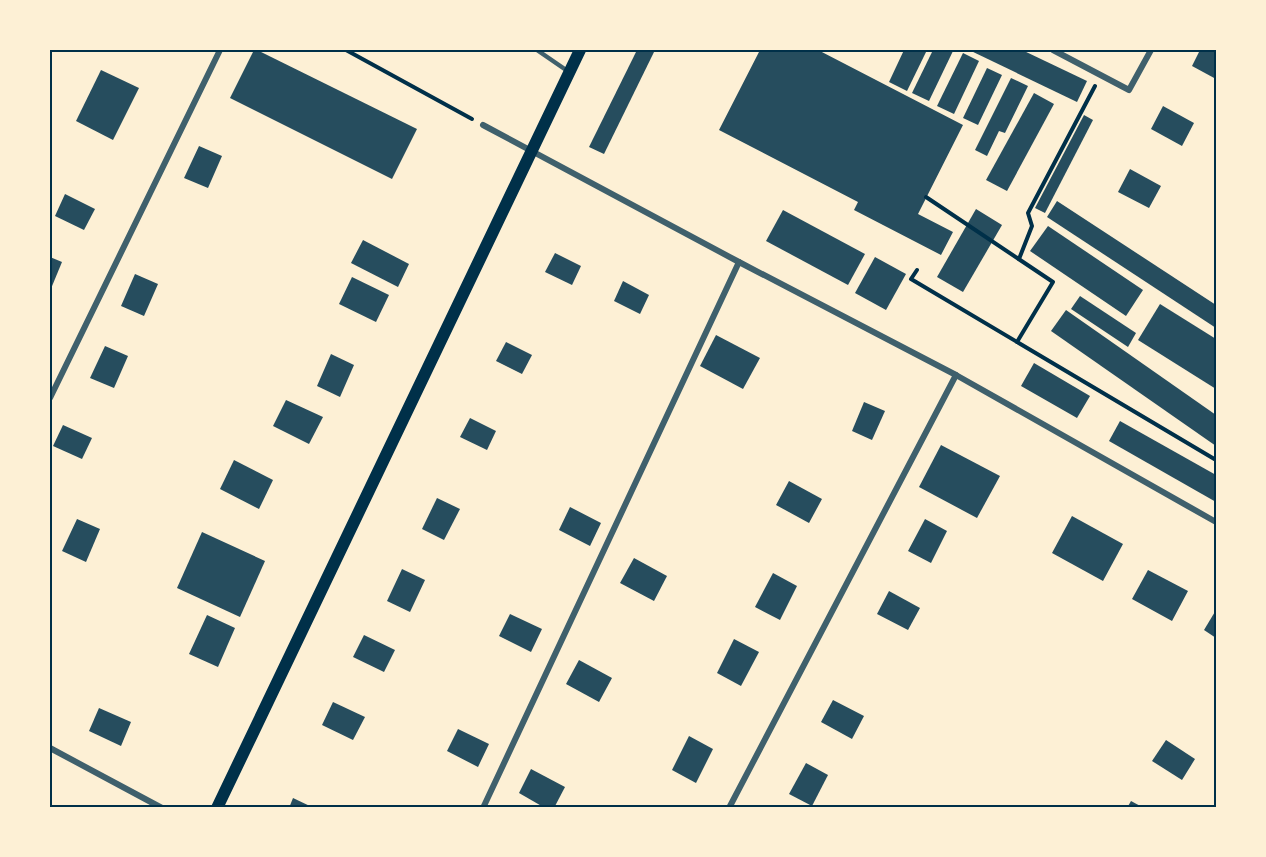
<svg xmlns="http://www.w3.org/2000/svg" width="1266" height="857" font-family="'Roboto Serif',serif">
<style>
.building{fill:#264d5e}
.lines{fill:none;stroke-linecap:round;stroke-linejoin:round}
.path{stroke:#003049;stroke-width:4}
.service{stroke:#3f606c;stroke-width:4.5}
.minor{stroke:#3f606c;stroke-width:6}
.secondary{stroke:#003049;stroke-width:12}
.neatline{fill:none;stroke:#003049;stroke-width:2}
</style>
<rect width="100%" height="100%" fill="#fdf0d5"/>
<g class="building">
<path d="M254 50H257L417 129 392 179 230 98Z"/>
<path d="M637 50H655L604 154 589 147Z"/>
<path d="M760 50H818L963 125 918 214 953 232 941 255 854 210 858 202 719 130Z"/>
<path d="M904 50H927L907 91 889 82Z"/>
<path d="M933 50 953 51 929 101 912 93Z"/>
<path d="M969 50H1022L1087 81 1077 102Z"/>
<path d="M1200 50H1216V79L1192 66Z"/>
<path d="M963 53 979 61 954 114 937 106Z"/>
<path d="M987 68 1002 75 978 125 963 118Z"/>
<path d="M101 70 139 88 113 140 76 121Z"/>
<path d="M1011 78 1028 86 1005 133 999 131 987 156 975 150Z"/>
<path d="M1034 93 1054 104 1007 191 986 180Z"/>
<path d="M1163 106 1194 123 1182 146 1151 129Z"/>
<path d="M1084 115 1093 120 1045 213 1035 208Z"/>
<path d="M199 146 222 156 208 188 184 178Z"/>
<path d="M1130 169 1161 186 1149 208 1118 192Z"/>
<path d="M65 194 95 209 84 230 55 216Z"/>
<path d="M1057 201 1216 305V328L1047 217Z"/>
<path d="M976 209 1002 225 963 292 937 277Z"/>
<path d="M783 210 865 254 848 285 766 241Z"/>
<path d="M1048 226 1143 290 1126 316 1030 251Z"/>
<path d="M363 240 409 264 398 287 351 263Z"/>
<path d="M555 253 581 266 572 285 545 272Z"/>
<path d="M50 257 62 262 50 291Z"/>
<path d="M875 257 906 274 886 310 855 293Z"/>
<path d="M135 274 158 284 144 316 121 306Z"/>
<path d="M352 277 389 295 376 322 339 304Z"/>
<path d="M623 281 649 295 640 314 614 301Z"/>
<path d="M1080 296 1136 333 1128 347 1071 309Z"/>
<path d="M1160 304 1216 339V389L1138 340Z"/>
<path d="M1066 310 1216 415V446L1051 331Z"/>
<path d="M716 335 760 358 743 389 700 366Z"/>
<path d="M506 342 532 355 522 374 496 361Z"/>
<path d="M105 346 128 356 114 388 90 378Z"/>
<path d="M331 354 354 365 340 397 317 386Z"/>
<path d="M1034 363 1090 396 1077 418 1021 386Z"/>
<path d="M286 400 323 417 309 444 273 426Z"/>
<path d="M864 402 885 411 872 440 852 431Z"/>
<path d="M470 418 496 431 487 450 460 437Z"/>
<path d="M1120 421 1216 475V502L1109 441Z"/>
<path d="M63 425 92 438 82 459 53 446Z"/>
<path d="M941 445 1000 476 977 518 919 487Z"/>
<path d="M234 460 273 480 259 509 220 489Z"/>
<path d="M789 481 822 499 809 523 776 505Z"/>
<path d="M437 498 460 509 444 540 422 529Z"/>
<path d="M570 507 601 523 590 546 559 530Z"/>
<path d="M1072 516 1123 544 1103 581 1052 553Z"/>
<path d="M77 519 100 529 86 562 62 551Z"/>
<path d="M925 519 947 531 931 563 908 551Z"/>
<path d="M202 532 265 561 240 617 177 588Z"/>
<path d="M634 558 667 576 654 601 620 583Z"/>
<path d="M402 569 425 580 410 612 387 601Z"/>
<path d="M1148 570 1188 591 1172 621 1132 599Z"/>
<path d="M773 573 797 586 780 620 755 607Z"/>
<path d="M889 591 920 608 908 630 877 614Z"/>
<path d="M1216 610V638L1204 630Z"/>
<path d="M510 614 542 629 531 652 499 636Z"/>
<path d="M207 615 235 628 218 667 189 654Z"/>
<path d="M364 635 395 650 384 672 353 657Z"/>
<path d="M734 639 759 652 741 686 717 673Z"/>
<path d="M579 660 612 678 599 702 566 684Z"/>
<path d="M833 700 864 716 852 739 821 722Z"/>
<path d="M333 702 365 717 353 740 322 725Z"/>
<path d="M99 708 131 722 121 746 89 731Z"/>
<path d="M458 729 489 744 478 767 447 751Z"/>
<path d="M689 736 713 749 696 783 672 770Z"/>
<path d="M1166 740 1195 759 1182 780 1152 761Z"/>
<path d="M806 763 828 775 812 806 789 794Z"/>
<path d="M531 769 565 787 554 808H545L519 793Z"/>
<path d="M293 798 314 808H289Z"/>
<path d="M1131 801 1144 808H1127Z"/>
</g>
<g class="lines">
<g class="path">
<path d="M346 50 472 119"/>
<path d="M926 197 1053 282 1017 342"/>
<path d="M1019 259 1032 226 1028 213 1095 86"/>
<path d="M917 270 911 279 1216 460"/>
</g>
<path class="service" d="M537 50 569 72"/>
<g class="minor">
<path d="M1053 50 1129 90 1151 50"/>
<path d="M483 125 739 262 956 375 1216 522"/>
<path d="M50 398 220 50"/>
<path d="M50 748 162 808"/>
<path d="M483 808 739 262"/>
<path d="M729 808 956 375"/>
</g>
<path class="secondary" d="M217 808 580 50"/>
</g>
<rect width="1266" height="857" fill="none" stroke="#fdf0d5" stroke-width="102"/>
<rect x="51" y="51" width="1164" height="755" class="neatline"/>
</svg>
